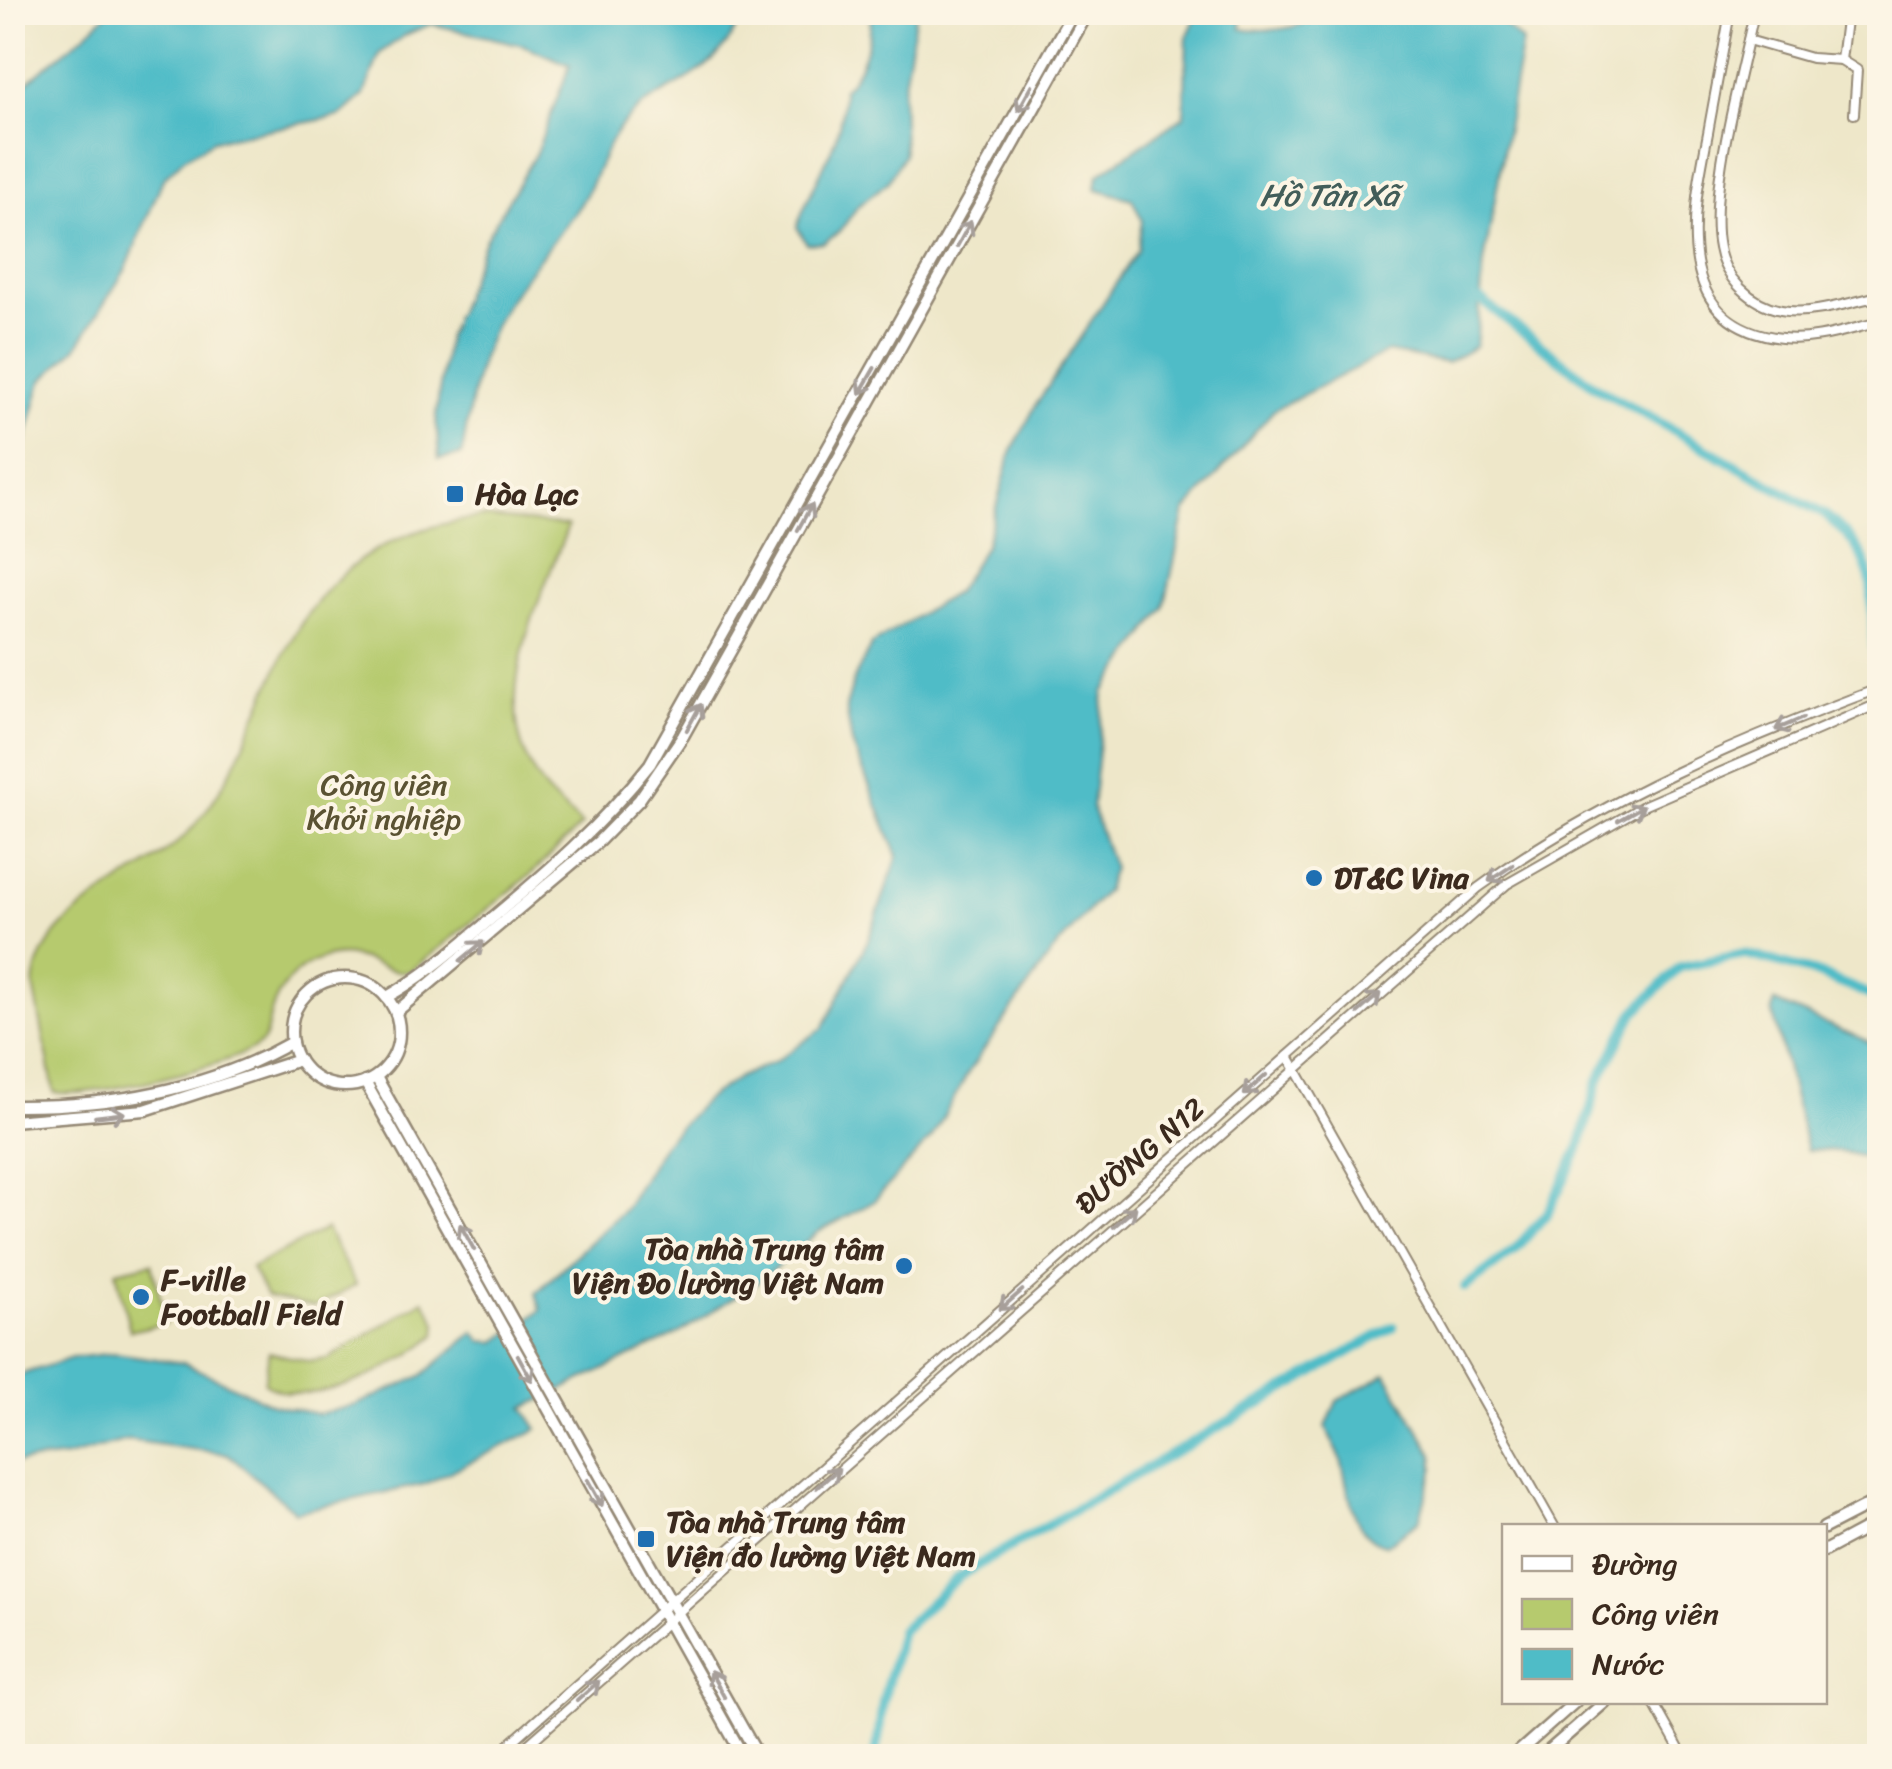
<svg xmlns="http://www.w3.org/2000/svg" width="1892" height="1769" font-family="Sriracha,sans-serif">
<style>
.green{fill:#b6ca6e;stroke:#787a46;stroke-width:2.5}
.water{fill:#4fbcc7;stroke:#457372;stroke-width:2.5}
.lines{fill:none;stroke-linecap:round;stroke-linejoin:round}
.canal{stroke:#4fbcc7;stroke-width:10}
.minor-casing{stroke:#948874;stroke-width:12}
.tertiary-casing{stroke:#948874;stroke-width:15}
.minor{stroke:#fff;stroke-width:8}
.tertiary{stroke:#fff;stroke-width:10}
.oneway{stroke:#a79f9a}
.poi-dot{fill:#1f6fb2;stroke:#fcf5e5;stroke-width:4}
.labels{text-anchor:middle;stroke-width:8;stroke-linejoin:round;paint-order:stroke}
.poi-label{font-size:30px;font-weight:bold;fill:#3b2a1e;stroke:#fcf5e5;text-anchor:start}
.park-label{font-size:30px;fill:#5a5232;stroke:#fcf5e5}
.street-label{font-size:30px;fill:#3b2a1e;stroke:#fcf5e5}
.water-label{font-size:32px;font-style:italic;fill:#425d59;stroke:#fcf5e5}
</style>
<rect width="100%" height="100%" fill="#fcf5e5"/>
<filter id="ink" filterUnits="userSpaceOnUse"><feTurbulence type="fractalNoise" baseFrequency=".01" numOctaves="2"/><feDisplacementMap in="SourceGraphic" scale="20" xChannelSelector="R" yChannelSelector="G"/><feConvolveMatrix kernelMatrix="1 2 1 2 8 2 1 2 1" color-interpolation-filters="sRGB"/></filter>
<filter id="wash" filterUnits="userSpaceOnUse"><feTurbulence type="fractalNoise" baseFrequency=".0048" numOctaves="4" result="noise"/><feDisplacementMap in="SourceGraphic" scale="40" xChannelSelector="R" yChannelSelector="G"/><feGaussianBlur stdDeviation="2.25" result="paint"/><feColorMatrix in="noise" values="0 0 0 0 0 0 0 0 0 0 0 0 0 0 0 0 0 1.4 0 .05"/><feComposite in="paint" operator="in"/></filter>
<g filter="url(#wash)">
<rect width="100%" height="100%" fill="#eee7c9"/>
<g class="green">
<path d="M483 517 568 526C538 608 482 706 543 787 554 801 570 813 582 825L530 875 410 971C382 976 361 945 321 959 296 967 278 988 271 1013 268 1022 268 1035 262 1042 243 1064 83 1100 54 1092L34 986C40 905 146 882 194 826 261 749 266 641 344 573 383 538 431 524 483 517Z"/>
<path d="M326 1229 356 1285 314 1307 267 1297 251 1268Z"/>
<path d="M152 1263 166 1323 130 1331 116 1271Z"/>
<path d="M424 1300 437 1323 436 1335C398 1367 310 1414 264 1383L269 1352 308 1361 328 1359Z"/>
</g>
<g class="water">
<path d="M107 13V12L743 13C713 90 658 78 618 130 602 152 595 182 580 205 557 238 529 268 507 303 478 348 470 403 462 455L439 459 436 415 447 337 485 240 536 153 570 65 523 45 431 24 405 35 380 53 364 95 340 116 214 140 183 159 163 179 126 269 77 347 42 381 13 486V97C41 65 77 47 107 13Z"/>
<path d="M871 13H916L902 95 904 154 888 182 858 206 840 231 824 243 807 244 797 227C813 178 845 143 843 89 863 71 871 39 871 13Z"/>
<path d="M1198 13H1242L1241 29C1270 31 1298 31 1322 13H1492L1522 42 1484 263 1476 346 1447 363 1387 352 1274 410 1185 512 1164 608 1104 692 1092 808 1113 868 1106 890 1051 954 971 1068 932 1137 873 1202 817 1233 766 1276 678 1334 524 1408 538 1429 425 1484 295 1512 228 1454 127 1440 67 1457 13 1463V1377L72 1358 115 1353 184 1363 273 1405 318 1414 356 1405 422 1376 474 1332 482 1341 496 1342 541 1310 536 1293 624 1210 664 1143 705 1100 739 1077 776 1061 823 1028 868 940 898 856 852 743 846 707 854 679 872 644 956 592 986 544 1011 453 1036 405 1138 250 1142 220 1132 199 1096 189 1098 175 1184 116 1187 37Z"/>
<path d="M1775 1002 1879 1046V1161L1840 1151 1807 1150 1772 1010Z"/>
<path d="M1386 1374 1433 1454 1434 1468 1419 1521 1386 1545C1352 1539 1349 1490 1342 1464 1339 1451 1331 1440 1326 1427L1337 1401Z"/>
</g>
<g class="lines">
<g class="canal">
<path d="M1481 300 1596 387 1825 515C1892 569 1864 598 1877 670"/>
<path d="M1465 1287 1515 1250 1548 1212 1579 1149 1598 1082 1634 1013 1680 967 1745 954 1813 972 1880 999"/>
<path d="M876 1756 883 1701 901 1631 959 1576 1393 1327"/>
</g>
</g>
</g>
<g filter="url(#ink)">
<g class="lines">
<g class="minor-casing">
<g id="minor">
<path d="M1730 12C1723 53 1715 93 1708 133 1693 209 1668 325 1782 338 1814 342 1849 329 1880 322"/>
<path d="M1754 12C1742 74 1707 190 1719 248 1724 278 1751 304 1781 310 1812 316 1849 302 1880 296"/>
<path d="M1748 40 1811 58 1841 60 1857 70 1854 114"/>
<path d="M1841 60 1847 12"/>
<path d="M1288 1056 1554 1526"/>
<path d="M1653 1702 1683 1756"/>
<path d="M496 1756 1478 888C1599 800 1740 740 1880 688"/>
<path d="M515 1756 1507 884 1645 805 1880 703"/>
</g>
</g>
<g class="tertiary-casing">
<g id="tertiary">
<circle cx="345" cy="1032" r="54"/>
<path d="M387 997C423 977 454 950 485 924 545 874 602 825 650 764L1073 12"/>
<path d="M396 1012 599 841 639 800 683 736 1088 12"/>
<path d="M376 1077 758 1756"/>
<path d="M365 1082 743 1756"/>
<path d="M12 1106C108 1107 208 1090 292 1042"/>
<path d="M12 1121 145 1110 299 1060"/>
<path d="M1824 1528 1880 1499"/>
<path d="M1824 1551 1880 1521"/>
<path d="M1514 1756 1575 1702"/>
<path d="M1543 1756 1605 1702"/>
</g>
</g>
<use href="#minor" class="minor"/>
<use href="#tertiary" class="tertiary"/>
</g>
<defs><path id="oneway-shaft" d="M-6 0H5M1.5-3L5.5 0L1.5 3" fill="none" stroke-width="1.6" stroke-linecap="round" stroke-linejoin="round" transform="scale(2.5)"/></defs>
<g class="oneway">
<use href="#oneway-shaft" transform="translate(1025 98) rotate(119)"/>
<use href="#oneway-shaft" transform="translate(964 234) rotate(-61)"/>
<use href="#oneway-shaft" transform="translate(867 381) rotate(120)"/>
<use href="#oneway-shaft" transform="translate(805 517) rotate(-61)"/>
<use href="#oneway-shaft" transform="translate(694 717) rotate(-61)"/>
<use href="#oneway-shaft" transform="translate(1789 724) rotate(157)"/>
<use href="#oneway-shaft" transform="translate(1631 813) rotate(-30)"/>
<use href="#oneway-shaft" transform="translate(1501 873) rotate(146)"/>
<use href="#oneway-shaft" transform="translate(472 951) rotate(-40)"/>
<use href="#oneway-shaft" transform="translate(1369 1003) rotate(-41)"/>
<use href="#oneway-shaft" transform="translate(1255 1085) rotate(138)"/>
<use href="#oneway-shaft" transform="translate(110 1115) rotate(-7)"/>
<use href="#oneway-shaft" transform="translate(1125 1217) rotate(-41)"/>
<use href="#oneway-shaft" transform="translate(467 1237) rotate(-119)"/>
<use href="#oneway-shaft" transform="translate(1011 1300) rotate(139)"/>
<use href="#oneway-shaft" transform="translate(525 1368) rotate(61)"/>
<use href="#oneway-shaft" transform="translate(828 1478) rotate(-41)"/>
<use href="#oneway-shaft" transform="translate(595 1493) rotate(61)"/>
<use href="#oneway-shaft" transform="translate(717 1684) rotate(-119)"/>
<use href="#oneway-shaft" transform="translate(588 1691) rotate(-42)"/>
</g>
</g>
<g class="poi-dot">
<rect x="445" y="484" width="20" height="20" rx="5"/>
<circle cx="1314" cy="878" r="10"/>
<circle cx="904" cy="1266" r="10"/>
<circle cx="141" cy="1297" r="10"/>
<rect x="636" y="1529" width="20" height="20" rx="5"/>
</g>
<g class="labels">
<g class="poi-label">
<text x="475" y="504">Hòa Lạc</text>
<text x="1334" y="888">DT&amp;C Vina</text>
<text x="884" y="1259" text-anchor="end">Tòa nhà Trung tâm<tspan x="884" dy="34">Viện Đo lường Việt Nam</tspan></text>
<text x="161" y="1290">F-ville<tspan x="161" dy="34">Football Field</tspan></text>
<text x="666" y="1532">Tòa nhà Trung tâm<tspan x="666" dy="34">Viện đo lường Việt Nam</tspan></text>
</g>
<g class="park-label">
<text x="384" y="795">Công viên<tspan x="384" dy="34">Khởi nghiệp</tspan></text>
</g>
<g class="street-label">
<text transform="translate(1140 1156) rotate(-41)" y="10">ĐƯỜNG N12</text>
</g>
<g class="water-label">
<text x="1329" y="206">Hồ Tân Xã</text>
</g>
</g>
<rect width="1892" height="1769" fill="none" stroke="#fcf5e5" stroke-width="50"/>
<rect x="1502" y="1524" width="325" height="180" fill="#fcf5e5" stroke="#afa495" stroke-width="2.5"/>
<rect x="1522" y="1556" width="50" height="15" fill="#ffffff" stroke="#afa495" stroke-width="2.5"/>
<text x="1592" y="1574" font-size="30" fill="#3b2a1e">Đường</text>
<rect x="1522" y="1599" width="50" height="30" fill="#b6ca6e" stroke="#afa495" stroke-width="2.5"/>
<text x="1592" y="1624" font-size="30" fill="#3b2a1e">Công viên</text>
<rect x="1522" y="1649" width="50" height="30" fill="#4fbcc7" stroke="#afa495" stroke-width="2.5"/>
<text x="1592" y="1674" font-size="30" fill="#3b2a1e">Nước</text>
</svg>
